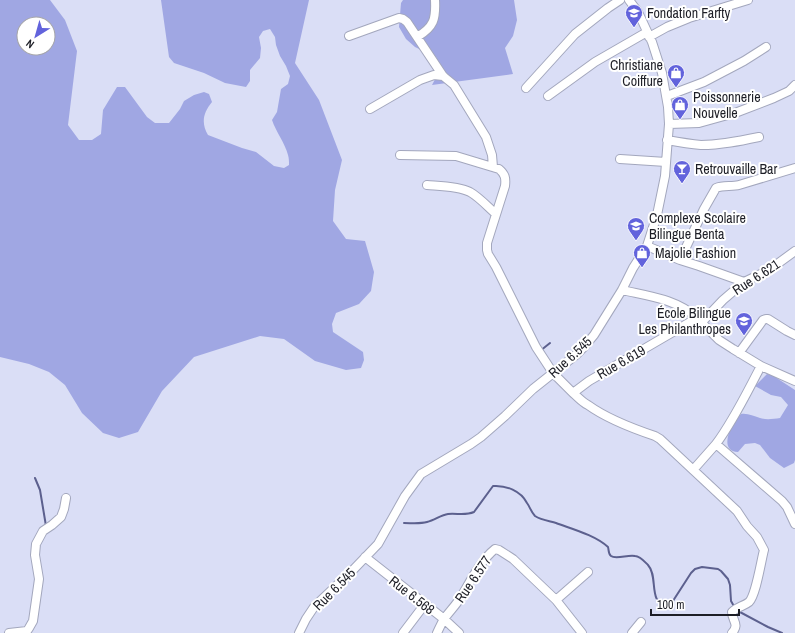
<svg xmlns="http://www.w3.org/2000/svg" width="795" height="633" viewBox="0 0 795 633" font-family="'Archivo Narrow',sans-serif">
	<style>
		.green { fill: #a0a7e3; fill-rule: evenodd }
		.lines { fill: none; stroke-linecap: round; stroke-linejoin: round }
		.stream { stroke: #5c608e; stroke-width: 2 }
		.minor-casing { stroke: #a3a7bd; stroke-width: 10 }
		.minor { stroke: #fff; stroke-width: 8 }
		.labels { text-anchor: middle; dominant-baseline: central; stroke-width: 4; stroke-linejoin: round; paint-order: stroke }
		.poi-label { font-size: 14px; fill: #1d1e26; stroke: #fff; text-anchor: start }
		.street-label { font-size: 14px; fill: #1d1e26; stroke: #fff }
	</style>
	<rect width="100%" height="100%" fill="#dadef6"/>
	<path class="green" d="M0 0H50L65 20 77 51 68 125 79 140H92L101 134 103 110 117 87H125L147 117 155 123H169L180 109 184 101 194 95 204 92 209 94 212 102C203 113 201 123 208 135L242 148 256 152 274 166 284 168 289 165C289 162 289 158 288 155 285 143 276 132 272 120L277 112 281 89 288 84 290 76 286 66 280 56 276 45 275 37 270 29 263 31 259 37 261 48 260 58 250 70V81L246 87 225 83 204 73 174 63 169 57 161 0H309L295 63 319 100 342 160 335 190 333 221 346 239 365 241 374 272 371 291 359 304 336 313 332 324 333 332 363 352 364 360 361 368 346 370 315 361 284 339 260 336 194 357 162 391 138 432 119 438 103 433 82 413 65 385 49 372 29 364 0 357ZM24 24H48V48H24Z
		M403 0H514L517 20 513 36 505 48 513 74 432 85 441 68 436 57 415 47 406 39 399 27 401 3Z
		M767 374 772 375 795 390V460L794 463 784 468 770 458 760 445 755 443 745 444 738 452C723 451 727 437 731 427 734 422 738 418 741 414 748 413 753 416 760 418 766 420 773 419 780 418L788 405 781 397 771 395 755 386Z"/>
	<g class="lines">
		<path class="stream" d="M540 351 550 343
			M35 478 40 490 46 526
			M404 523C412 523 420 524 427 522 435 520 441 515 448 514 457 513 465 516 474 512L493 486C506 485 521 491 527 503 530 507 531 512 535 516 541 520 549 521 556 523 572 529 595 535 608 547 609 550 608 554 611 556 616 560 629 554 635 556 640 556 645 562 648 565 659 577 647 603 668 607L671 604 691 573 695 569 702 567 718 569 721 571 728 579 730 585 731 601 735 608
			M738 611 768 627 782 633"/>
		<defs>
			<path id="minor" d="M349 36 399 18 403 19 407 22 443 76 454 85 486 137 492 155 493 167
				M417 37C434 27 436 19 435 0
				M649 37 667 27 689 18 748 0
				M526 88 575 34 608 8 620 0
				M548 96 595 62 647 32
				M667 96 704 82 744 61 766 47
				M370 109 420 80 434 75 443 76
				M669 124 699 123 735 113 774 98 789 91 795 85
				M667 140C678 142 690 144 701 145 721 145 740 141 759 137
				M400 155 456 156 499 169C505 174 506 178 505 186L487 243V250L488 254 496 267 536 347 553 373 573 393 589 381 697 318 719 340 733 349 761 366 795 381
				M620 159 666 162
				M427 185C439 186 458 186 470 192 479 197 488 207 496 214
				M647 246 680 260 699 266 744 282
				M680 260 704 209 716 188C723 185 732 187 739 185L795 168
				M622 290C648 296 677 299 697 318
				M702 322 723 300 744 282 769 270 795 251
				M739 353 763 320 766 319H768L787 331 795 335
				M761 366C747 392 734 420 716 444L782 501 787 507 795 524
				M573 393C578 397 582 402 588 405 606 418 634 429 655 436L660 439 737 511 747 526 757 537 764 550C761 561 756 595 749 602 744 606 737 607 732 612 732 621 740 624 732 633
				M693 470 716 444
				M365 557 444 619 459 633
				M556 600 588 572
				M9 633 27 631 29 628 33 621 39 579 35 555 36 544 43 531 52 525 61 517 64 509 66 498
				M299 633 306 619 314 607 352 571 378 544 405 496 421 474 471 444 481 437 505 416 533 389 577 354 584 347 594 335 622 290 633 268 647 246 657 215 665 176 669 124 668 107 662 73 652 42 638 12 629 0
				M403 633 425 604
				M437 633C439 629 441 624 444 619 449 612 456 605 461 597 470 582 480 561 495 549L499 550 513 559 556 600 582 633
				M632 633 641 622"/>
		</defs>
		<use href="#minor" class="minor-casing"/>
		<use href="#minor" class="minor"/>
	</g>
	<defs>
		<symbol id="school-pin" viewBox="-11 -11 22 30"><path d="M0 17L-7.5 6A9.5 9.5 0 1 1 7.5 6Z" fill="#6263dc" stroke="#fff"/><path d="M0-5L7-2L0 1L-7-2ZM-4 1L0 2.5L4 1V4Q0 6-4 4Z" fill="#fff"/></symbol>
		<symbol id="shop-pin" viewBox="-11 -11 22 30"><path d="M0 17L-7.5 6A9.5 9.5 0 1 1 7.5 6Z" fill="#6263dc" stroke="#fff"/><path d="M-5-2.5h2.3a2.7 3.5 0 0 1 5.4 0H5L5.5 6h-11ZM-1.5-2.5h3a1.5 2.3 0 0 0-3 0Z" fill="#fff"/></symbol>
		<symbol id="bar-pin" viewBox="-11 -11 22 30"><path d="M0 17L-7.5 6A9.5 9.5 0 1 1 7.5 6Z" fill="#6263dc" stroke="#fff"/><path d="M-6-5H6L.8 .8V4.5H3.5V6h-7V4.5H-.8V.8Z" fill="#fff"/></symbol>
	</defs>
	<g fill-rule="evenodd">
		<use href="#school-pin" x="624" y="3" width="20" height="27"/>
		<use href="#shop-pin" x="666" y="63" width="20" height="27"/>
		<use href="#shop-pin" x="670" y="95" width="20" height="27"/>
		<use href="#bar-pin" x="672" y="159" width="20" height="27"/>
		<use href="#school-pin" x="626" y="216" width="20" height="27"/>
		<use href="#shop-pin" x="632" y="243" width="20" height="27"/>
		<use href="#school-pin" x="734" y="311" width="20" height="27"/>
	</g>
	<g class="labels">
		<g class="poi-label">
			<text x="647" y="13">Fondation Farfty</text>
			<text x="663" y="65" text-anchor="end">Christiane<tspan x="663" dy="16">Coiffure</tspan></text>
			<text x="693" y="97">Poissonnerie<tspan x="693" dy="16">Nouvelle</tspan></text>
			<text x="695" y="169">Retrouvaille Bar</text>
			<text x="649" y="218">Complexe Scolaire<tspan x="649" dy="16">Bilingue Benta</tspan></text>
			<text x="655" y="253">Majolie Fashion</text>
			<text x="731" y="313" text-anchor="end">École Bilingue<tspan x="731" dy="16">Les Philanthropes</tspan></text>
		</g>
		<g class="street-label">
			<text transform="translate(756 277) rotate(-33)">Rue 6.621</text>
			<text transform="translate(570 357) rotate(-43)">Rue 6.545</text>
			<text transform="translate(621 362) rotate(-30)">Rue 6.619</text>
			<text transform="translate(473 579) rotate(-56)">Rue 6.577</text>
			<text transform="translate(334 589) rotate(-45)">Rue 6.545</text>
			<text transform="translate(412 595) rotate(38)">Rue 6.568</text>
		</g>
	</g>
	<g transform="translate(36 36) rotate(217)"><circle r="19" fill="#ffffff" stroke="#a5a5a8"/>
	<path d="M0-3L7 15L0 10L-7 15Z" fill="#6263dc"/>
	<text y="-6" font-size="11" font-weight="bold" text-anchor="middle" fill="#1d1e26">N</text>
	</g>
	<path d="M651 609v6h88v-6" fill="none" stroke="#1d1e26" stroke-width="2"/>
	<text x="657" y="609" font-size="12" fill="#1d1e26" stroke="#ffffff" stroke-width="3" paint-order="stroke">100 m</text>
</svg>
